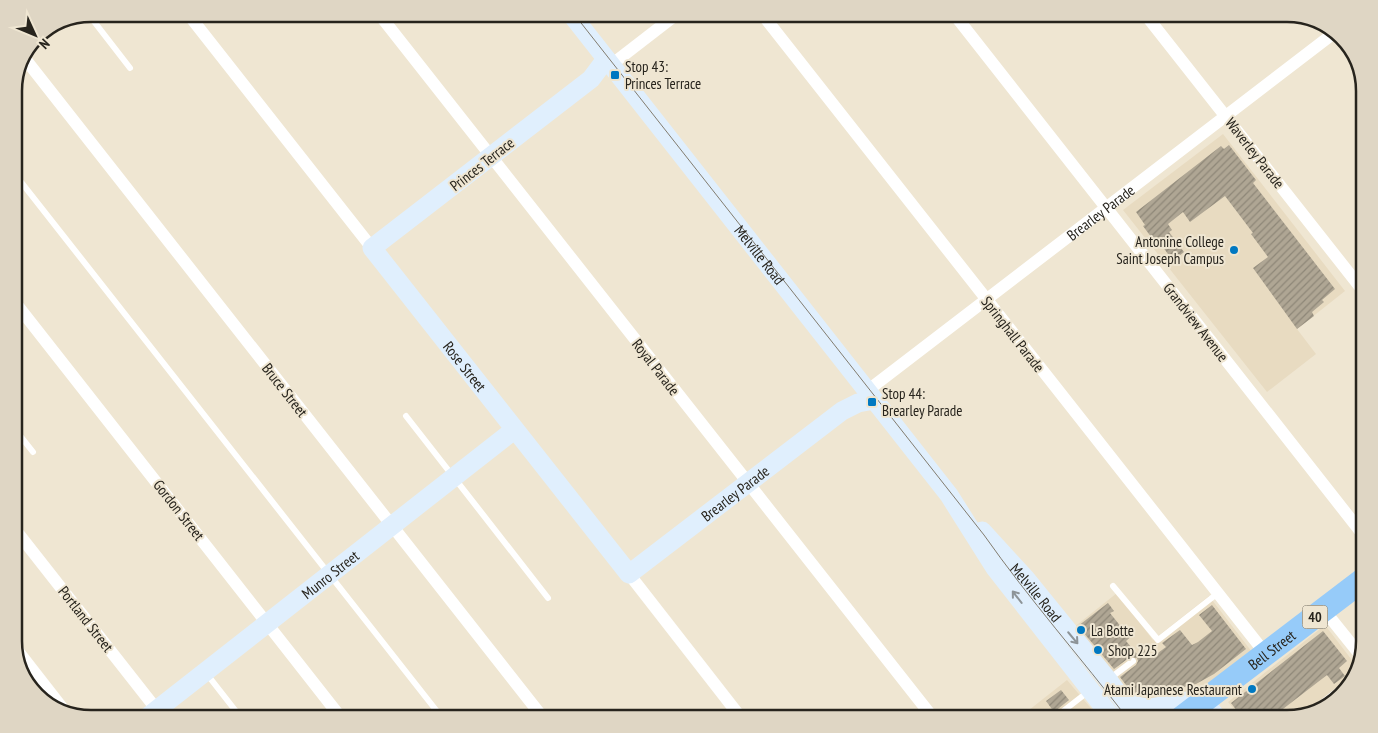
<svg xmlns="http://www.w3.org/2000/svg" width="1378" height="733" viewBox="0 0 1378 733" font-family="'PT Sans Narrow',sans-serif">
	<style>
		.built { fill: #e8dbc1 }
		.building { fill: url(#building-hatch) }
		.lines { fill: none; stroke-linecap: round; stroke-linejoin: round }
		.lane { stroke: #fff; stroke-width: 6 }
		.street { stroke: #fff; stroke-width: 12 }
		.secondary { stroke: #e0effd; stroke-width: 19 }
		.highway { stroke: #96cbf9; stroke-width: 24 }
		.tram { stroke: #827c6f; stroke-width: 1 }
		.oneway { stroke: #8d9498 }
		.poi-dot { fill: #0078c1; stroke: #efe6d2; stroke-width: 2 }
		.labels { text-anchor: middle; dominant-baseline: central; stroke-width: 4; stroke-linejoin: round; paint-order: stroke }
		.shield { fill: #efe6d2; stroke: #635e53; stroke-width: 1 }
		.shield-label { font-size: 14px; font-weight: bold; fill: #27241d }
		.poi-label { font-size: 15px; fill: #27241d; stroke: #efe6d2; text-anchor: start }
		.street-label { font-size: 15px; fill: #27241d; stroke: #efe6d2 }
		.rim { fill: none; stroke: #27241d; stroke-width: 2.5 }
	</style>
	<defs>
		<pattern id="building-hatch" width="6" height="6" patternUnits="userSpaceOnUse" patternTransform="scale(1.25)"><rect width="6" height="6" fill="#afa694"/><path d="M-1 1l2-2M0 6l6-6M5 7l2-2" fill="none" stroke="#8e8778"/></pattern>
	</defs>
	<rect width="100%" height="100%" fill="#efe6d2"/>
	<path class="built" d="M1223 134 1345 291 1297 329 1316 354 1267 392 1123 210Z
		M1117 593 1153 640 1209 596 1252 652 1202 689 1151 704 1128 694 1073 628Z
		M1325 625 1358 668 1356 676 1316 711 1287 719H1242L1228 702Z
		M1067 680 1100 719H1028L1024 714Z"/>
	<path class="building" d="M1229 145 1256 180 1253 183 1335 289 1322 300 1324 302 1312 312 1314 316 1297 329 1253 268 1268 257 1251 234 1253 233 1225 196 1190 222 1183 212 1168 224 1172 230 1169 232 1184 252 1173 261 1160 243 1157 245 1143 226 1145 225 1136 212 1221 146 1224 149Z
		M1108 603 1114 611 1110 613 1122 628 1125 625 1133 635 1126 641 1137 654 1144 649 1151 658 1166 647 1162 643 1180 630 1192 645 1198 642 1212 631 1199 615 1212 605 1246 649 1214 674 1196 684 1151 695 1137 694 1129 689 1120 677 1136 665 1138 661 1137 658 1130 657 1114 669 1078 626Z
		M1323 631 1347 661 1339 668 1345 676 1334 684 1327 675 1270 719H1243L1231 703Z
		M1061 690 1069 700 1054 712 1046 701Z"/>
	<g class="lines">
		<path class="lane" d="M89 15 130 68
			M14 173 443 719
			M406 416 548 598
			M14 428 33 452
			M1113 586 1158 640 1218 593
			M206 673 242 719
			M1109 679 1133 661
			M1310 712 1355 677
			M1053 719 1089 691"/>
		<g class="street">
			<path d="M188 14 372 248"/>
			<path d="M379 14 934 719"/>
			<path d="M762 14 1265 653"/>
			<path d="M954 14 1364 536"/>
			<path d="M1145 14 1364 292"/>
			<path d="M26 60 544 719"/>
			<path d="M611 65 677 14"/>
			<path d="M14 301 342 719"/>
			<path id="s1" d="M867 391 1334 33"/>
			<path d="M14 528 157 710"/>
			<path d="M629 574 742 719"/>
			<path d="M1324 610 1361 656"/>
			<path d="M14 646 67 714"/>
		</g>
		<g class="secondary">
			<path id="s2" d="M571 14 949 495 995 568 1113 719"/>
			<path id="s3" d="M606 59 591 79 372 248 629 574 842 411 858 403 874 400"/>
			<path id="s4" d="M982 531 1026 579 1108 680 1137 719"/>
			<path d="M1122 698C1150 720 1172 697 1204 701L1218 719"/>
			<path id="s5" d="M145 719 514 430"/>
		</g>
		<path class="highway" id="s6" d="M1180 719 1364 579"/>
		<path class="tram" d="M574 14 984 535C1029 599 1081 658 1128 719"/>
	</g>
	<defs><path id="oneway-shaft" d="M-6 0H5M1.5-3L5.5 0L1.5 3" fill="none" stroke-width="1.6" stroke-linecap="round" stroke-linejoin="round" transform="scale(1.25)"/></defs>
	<g class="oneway">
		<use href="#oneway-shaft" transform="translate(1017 597) rotate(-128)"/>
		<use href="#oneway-shaft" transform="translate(1073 638) rotate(50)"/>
	</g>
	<g class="poi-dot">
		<rect x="610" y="70" width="10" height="10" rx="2.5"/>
		<circle cx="1234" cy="250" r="5"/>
		<rect x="867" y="397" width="10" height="10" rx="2.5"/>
		<circle cx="1081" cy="630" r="5"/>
		<circle cx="1098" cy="650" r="5"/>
		<circle cx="1252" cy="689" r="5"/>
	</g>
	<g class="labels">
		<rect class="shield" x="1302.5" y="605.5" width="25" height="23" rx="4"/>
		<g class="shield-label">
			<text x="1315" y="617">40</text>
		</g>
		<g class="poi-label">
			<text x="625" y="66">Stop 43:<tspan x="625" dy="17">Princes Terrace</tspan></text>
			<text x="1224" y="241" text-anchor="end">Antonine College<tspan x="1224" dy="17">Saint Joseph Campus</tspan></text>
			<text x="882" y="393">Stop 44:<tspan x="882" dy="17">Brearley Parade</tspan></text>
			<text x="1091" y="630">La Botte</text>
			<text x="1108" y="650">Shop 225</text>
			<text x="1242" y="689" text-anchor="end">Atami Japanese Restaurant</text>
		</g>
		<g class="street-label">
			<text transform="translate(1255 153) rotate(52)">Waverley Parade</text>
			<text transform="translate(482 164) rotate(-38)">Princes Terrace</text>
			<text stroke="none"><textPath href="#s1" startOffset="294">Brearley Parade</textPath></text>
			<text stroke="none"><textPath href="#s2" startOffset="306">Melville Road</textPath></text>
			<text transform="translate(1196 322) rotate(52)">Grandview Avenue</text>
			<text transform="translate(1013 334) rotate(52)">Springhall Parade</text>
			<text stroke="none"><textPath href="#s3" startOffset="452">Rose Street</textPath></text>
			<text transform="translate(656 367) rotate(52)">Royal Parade</text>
			<text transform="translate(285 390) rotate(52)">Bruce Street</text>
			<text stroke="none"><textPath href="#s3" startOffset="850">Brearley Parade</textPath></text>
			<text transform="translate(179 510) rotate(52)">Gordon Street</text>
			<text stroke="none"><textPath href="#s5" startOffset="235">Munro Street</textPath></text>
			<text stroke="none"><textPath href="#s4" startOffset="82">Melville Road</textPath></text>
			<text transform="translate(86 619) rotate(52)">Portland Street</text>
			<text stroke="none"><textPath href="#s6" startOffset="115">Bell Street</textPath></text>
		</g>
	</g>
	<path d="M0 0H1378V733H0ZM91 22H1287A69 69 0 0 1 1356 91V641A69 69 0 0 1 1287 710H91A69 69 0 0 1 22 641V91A69 69 0 0 1 91 22Z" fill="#dfd6c4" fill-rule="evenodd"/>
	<path class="rim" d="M91 22H1287A69 69 0 0 1 1356 91V641A69 69 0 0 1 1287 710H91A69 69 0 0 1 22 641V91A69 69 0 0 1 91 22Z"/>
	<g transform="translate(35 35) rotate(134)" stroke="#efe6d2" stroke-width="4" paint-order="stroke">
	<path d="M0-4L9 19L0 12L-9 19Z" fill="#27241d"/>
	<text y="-8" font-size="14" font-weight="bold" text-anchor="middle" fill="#27241d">N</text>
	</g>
</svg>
